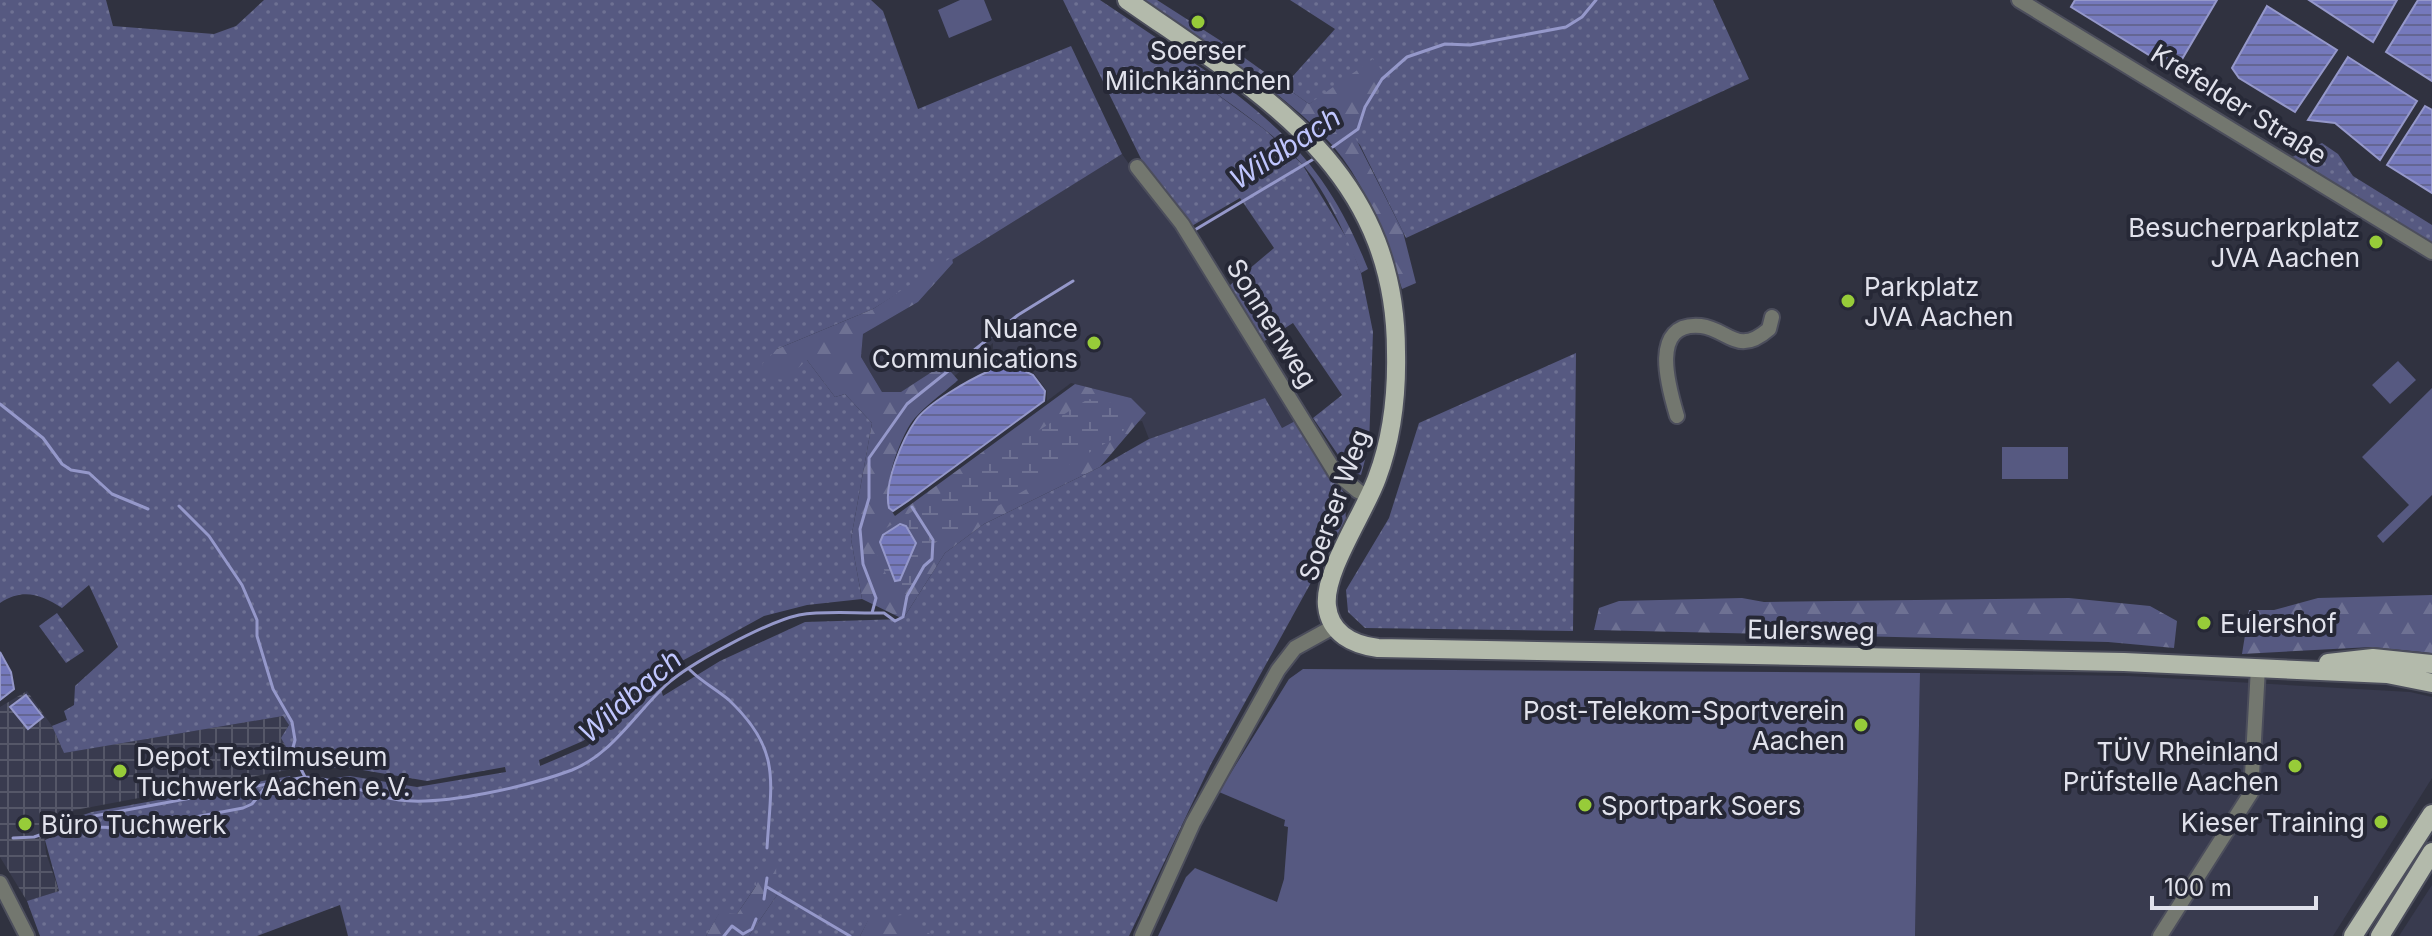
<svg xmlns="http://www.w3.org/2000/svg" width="2432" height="936" viewBox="0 0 2432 936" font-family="Inter,sans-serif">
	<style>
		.built { fill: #393b4f }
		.industrial { fill: url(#industrial-grid) }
		.grass { fill: url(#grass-dots); fill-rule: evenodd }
		.forest { fill: url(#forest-firs) }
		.wetland { fill: url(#wetland-marsh) }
		.park { fill: #565981 }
		.water { fill: url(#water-rules); stroke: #9598ca; stroke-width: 2 }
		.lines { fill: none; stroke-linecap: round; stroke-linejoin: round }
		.stream { stroke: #9598ca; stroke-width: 3 }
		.minor-casing { stroke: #4c4e5c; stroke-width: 18 }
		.major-casing { stroke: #4c4e5c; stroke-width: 22 }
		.minor { stroke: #73776f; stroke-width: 14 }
		.major { stroke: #b3baab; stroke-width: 18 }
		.poi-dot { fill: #97cc39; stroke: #262836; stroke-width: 3 }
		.labels { text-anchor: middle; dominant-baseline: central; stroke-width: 8; stroke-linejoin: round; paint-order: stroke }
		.poi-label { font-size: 26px; fill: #e1e2ec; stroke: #262836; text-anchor: end }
		.street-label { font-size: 26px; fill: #e1e2ec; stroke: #262836 }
		.water-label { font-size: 28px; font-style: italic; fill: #c0c6fe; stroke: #262836 }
	</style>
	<defs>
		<pattern id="industrial-grid" width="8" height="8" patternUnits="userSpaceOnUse" patternTransform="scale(2)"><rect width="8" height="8" fill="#393b4f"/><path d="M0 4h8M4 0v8" fill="none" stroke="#555768"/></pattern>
		<pattern id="grass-dots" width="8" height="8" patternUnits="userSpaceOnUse" patternTransform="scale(2)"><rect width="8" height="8" fill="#565981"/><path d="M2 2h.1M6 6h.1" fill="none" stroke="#6e7193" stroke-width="1.8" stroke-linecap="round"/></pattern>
		<pattern id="forest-firs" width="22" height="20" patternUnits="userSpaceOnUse" patternTransform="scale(2)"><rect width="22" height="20" fill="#565981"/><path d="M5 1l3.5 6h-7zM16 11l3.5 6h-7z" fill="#6e7193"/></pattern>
		<pattern id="wetland-marsh" width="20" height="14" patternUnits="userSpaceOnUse" patternTransform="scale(2)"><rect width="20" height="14" fill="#565981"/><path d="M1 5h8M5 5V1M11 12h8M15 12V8" fill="none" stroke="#6e7193"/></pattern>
		<pattern id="water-rules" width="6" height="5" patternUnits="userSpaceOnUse" patternTransform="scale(2)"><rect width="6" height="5" fill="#7579bc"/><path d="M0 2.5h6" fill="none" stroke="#646693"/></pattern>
	</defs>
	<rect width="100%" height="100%" fill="#303240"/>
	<path class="built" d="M1122 154 1220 293 1297 420 1282 428 1265 398 1149 439 1142 421 1137 422 1131 398 1071 383 1047 401V391L1032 371 998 356 992 360 993 343 914 411 882 392 861 357 863 334 918 302 953 263 952 257Z
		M1920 673 2129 676 2410 692 2432 697V778L2333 936H1915Z
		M2432 885V936H2399Z"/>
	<path class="industrial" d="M27 691 52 726 64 753 283 716 289 724 282 739 298 768 75 810 43 825 46 853 59 891 27 901 0 857V707Z"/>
	<path class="grass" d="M0 0H106L113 26 214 34 236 26 264 0H871L883 11 918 109 1071 46 1122 154 873 309 777 349 807 360 835 397 845 394 872 423 851 539 862 599 807 605 764 616 671 667 674 675 660 686 663 696 720 661 805 622 903 619 945 553 984 524 1100 467 1149 439 1265 398 1282 428 1297 420 1344 493 1346 519 1211 764 1129 936H933L868 921 860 936H749L777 895 756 886 737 914H719L706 936H348L340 905 257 936H40L27 901 59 891 45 840 73 828 71 819 92 812 290 776 293 783 350 776 417 787 506 772 505 767 427 781 351 768H298L281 738 289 725 283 716 64 753 52 726 67 720 64 711 74 705 75 686 118 647 89 585 62 608C40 594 23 588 0 603ZM658 680 660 687 587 746 540 766 539 760 583 741Z
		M1063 0H1100L1203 69 1195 78 1264 129 1302 164 1349 242 1361 273 1373 332 1369 445 1361 475 1349 471 1313 418 1342 395 1293 323 1263 342 1229 286 1274 248 1240 198 1190 227 1146 169Z
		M1140 0H1157L1221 41 1215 48Z
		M1290 0H1713L1749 79 1406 238 1360 145 1316 100 1309 104 1284 86 1335 29Z
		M2322 143 2338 154 2353 176 2432 225V244L2290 158Z
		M1576 353 1573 631 1365 628 1348 612 1346 590 1389 518 1419 423Z
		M57 613 84 651 66 663 39 626Z"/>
	<path class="forest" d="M1221 41 1309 104 1373 59 1387 77 1355 137 1403 232 1416 283 1402 289C1387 240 1367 186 1333 146 1299 108 1255 78 1215 48Z
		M1203 69C1286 130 1329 171 1368 269L1361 273C1346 237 1328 193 1302 164 1271 130 1231 105 1195 78Z
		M952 257 953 263 918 302 863 334 861 357 882 392H901L944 364 958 380C943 394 918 410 908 428 896 450 879 495 895 516L1075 384 1131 398 1146 413 1100 467 984 524 945 553 903 619 862 599 851 539 872 423 845 394 835 397 807 360 785 380 768 378 762 364 777 349 873 309Z
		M2432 595V653L2371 647 2242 654 2249 610H2274L2318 598Z
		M1742 598 1764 602 2069 598 2150 606 2177 621 2174 648 2108 642 1594 630 1599 608 1619 601Z
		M776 865 777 895 749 936H706L719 913 737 914 756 886V869Z
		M902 915 933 936H860L868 920Z"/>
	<path class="wetland" d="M1088 399 1129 405 1123 433 936 542 910 588 895 595 873 544 877 534Z"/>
	<path class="park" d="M960 0H984L992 20 949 38 938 10Z
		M2398 361 2416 380 2390 404 2372 385Z
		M2432 388V495L2383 543 2377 536 2409 505 2362 457Z
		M2002 447H2068V479H2002Z
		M1303 669 1920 673 1915 936H1158L1186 877 1195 868 1277 902 1284 879 1288 827 1284 826 1285 820 1219 792 1289 679Z"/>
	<path class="water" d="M2075 0H2217L2175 71 2071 7Z
		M2309 0H2397L2373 42Z
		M2418 0H2432V81L2386 52Z
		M2267 6 2337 50 2295 112 2239 78 2232 68Z
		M2348 57 2417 101 2380 160 2335 123 2308 120Z
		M2425 106 2432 110V193L2387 165Z
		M1002 360 1033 375 1045 391 1044 401 908 501 893 511 889 508C883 484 903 438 916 420 928 403 969 380 989 371V364Z
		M900 524 906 526 916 543 900 580 895 581 880 542 883 535Z
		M0 652 11 672 14 689 0 700Z
		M26 695 43 717 28 729 10 707Z"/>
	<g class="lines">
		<path class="stream" d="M1327 151 1358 129 1365 107 1382 79 1407 57 1445 44 1470 45 1566 27 1582 17 1596 0
			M1193 231 1317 157
			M0 404 43 438 62 464 71 470 89 473 112 494 148 509
			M179 506 209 536 242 585 257 620V636L273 689 292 722 295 740 292 751 305 777
			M872 613H884L895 621 903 617 907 596 924 566 932 559 933 540 912 507
			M690 670C702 682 716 689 729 700 782 750 771 781 767 848
			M86 819 93 827 132 828 170 817 190 818 243 808 252 804 268 784
			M13 838 34 837 94 816 305 777C337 778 367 795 399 800 444 806 529 786 572 770 612 754 635 714 666 685 690 663 767 622 799 615 822 611 849 613 872 613L876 598 863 564 860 529 869 498V458L907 404 1018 315 1073 281
			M767 887 850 936
			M764 899 767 878
			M724 936 732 926 743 934 752 929 756 919"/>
		<defs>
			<path id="minor" d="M2019 0 2432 252
				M1137 167 1182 224 1335 472 1358 491 1370 497
				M1677 416C1669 389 1648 321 1701 326 1728 329 1737 357 1769 329L1772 317
				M0 883 27 936
				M1142 936 1193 823 1278 670 1295 648 1333 627
				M2160 936 2251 793 2258 668"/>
			<path id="major" d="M1127 0C1260 93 1396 167 1396 352 1397 395 1392 438 1377 478 1365 512 1323 572 1327 606 1330 634 1354 645 1378 648L2124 662 2387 674 2432 683
				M2328 663 2373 658 2432 664
				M2353 936 2432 814
				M2380 936 2432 852"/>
		</defs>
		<use href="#minor" class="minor-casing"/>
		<use href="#major" class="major-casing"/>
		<use href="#minor" class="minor"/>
		<use href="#major" class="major"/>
	</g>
	<g class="poi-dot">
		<circle cx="1198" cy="22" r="8"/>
		<circle cx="2376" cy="242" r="8"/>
		<circle cx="1848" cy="301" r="8"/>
		<circle cx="1094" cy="343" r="8"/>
		<circle cx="2204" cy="623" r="8"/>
		<circle cx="1861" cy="725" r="8"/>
		<circle cx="2295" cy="766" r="8"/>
		<circle cx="120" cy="771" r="8"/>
		<circle cx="1585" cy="805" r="8"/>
		<circle cx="2381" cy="822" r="8"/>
		<circle cx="25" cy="824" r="8"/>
	</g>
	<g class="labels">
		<g class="poi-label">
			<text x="1198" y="50" text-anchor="middle">Soerser<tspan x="1198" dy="30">Milchkännchen</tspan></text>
			<text x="2360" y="227">Besucherparkplatz<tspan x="2360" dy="30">JVA Aachen</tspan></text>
			<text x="1864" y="286" text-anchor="start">Parkplatz<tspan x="1864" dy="30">JVA Aachen</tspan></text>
			<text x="1078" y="328">Nuance<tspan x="1078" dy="30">Communications</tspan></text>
			<text x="2220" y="623" text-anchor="start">Eulershof</text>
			<text x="1845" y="710">Post-Telekom-Sportverein<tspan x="1845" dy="30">Aachen</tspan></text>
			<text x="2279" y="751">TÜV Rheinland<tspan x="2279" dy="30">Prüfstelle Aachen</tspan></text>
			<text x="136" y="756" text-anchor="start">Depot Textilmuseum<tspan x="136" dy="30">Tuchwerk Aachen e.V.</tspan></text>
			<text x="1601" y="805" text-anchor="start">Sportpark Soers</text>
			<text x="2365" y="822">Kieser Training</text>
			<text x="41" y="824" text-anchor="start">Büro Tuchwerk</text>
		</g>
		<g class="street-label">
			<text transform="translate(2239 104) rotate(32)">Krefelder Straße</text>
			<text transform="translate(1272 323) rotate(58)">Sonnenweg</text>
			<text transform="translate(1334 505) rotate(-70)">Soerser Weg</text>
			<text transform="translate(1811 630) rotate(1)">Eulersweg</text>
		</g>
		<g class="water-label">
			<text transform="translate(1285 148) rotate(-33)">Wildbach</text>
			<text transform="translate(630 696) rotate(-41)">Wildbach</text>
		</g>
	</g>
	<path d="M2152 896v12h164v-12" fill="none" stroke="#e1e2ec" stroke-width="4"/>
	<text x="2164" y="896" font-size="24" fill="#e1e2ec" stroke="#262836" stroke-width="6" paint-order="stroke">100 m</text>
</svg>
